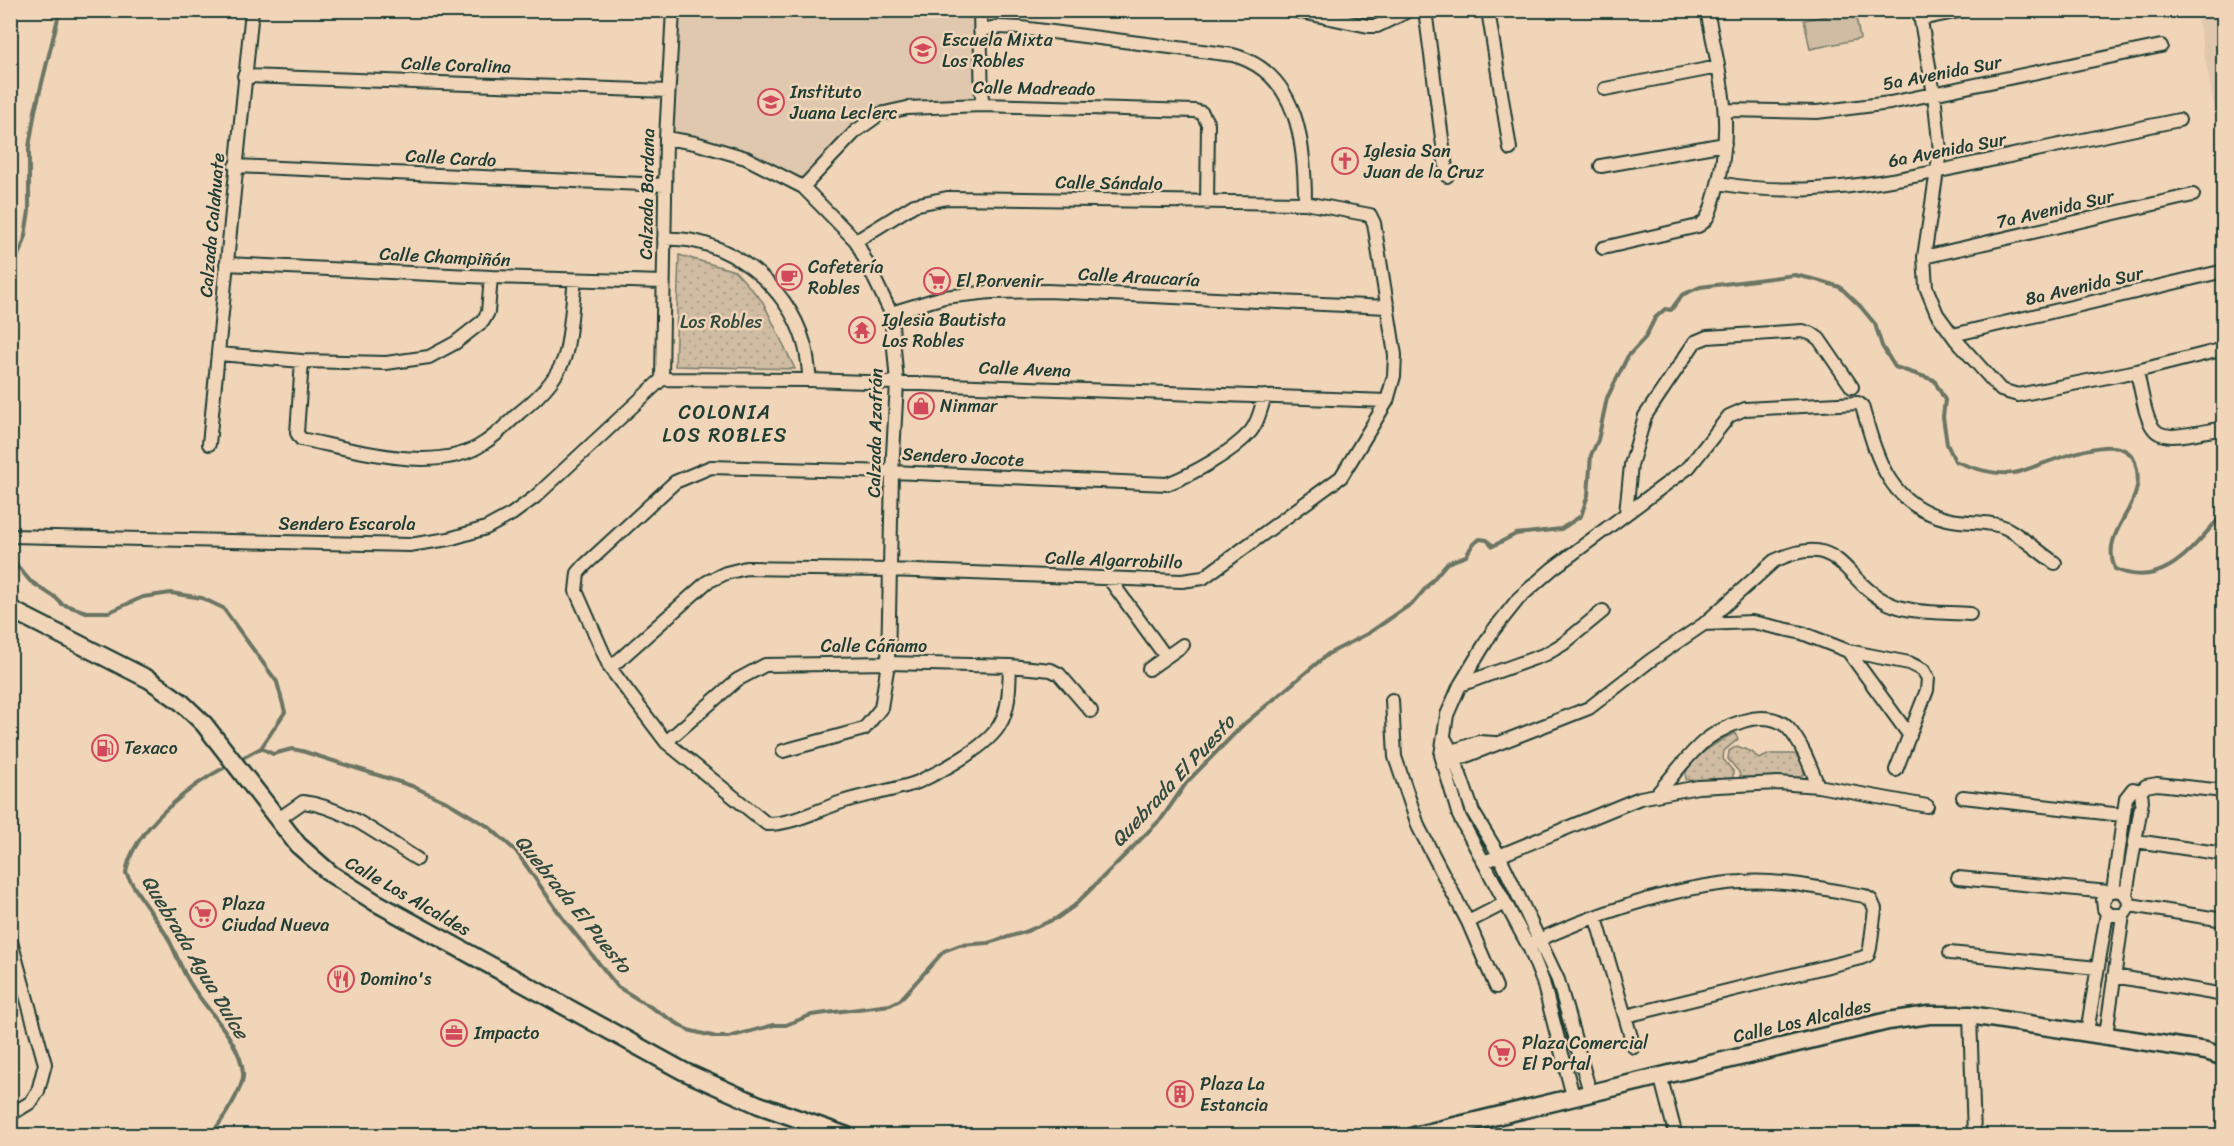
<svg xmlns="http://www.w3.org/2000/svg" width="2234" height="1146" viewBox="0 0 2234 1146" font-family="Sriracha,sans-serif">
	<style>
		.built { fill: #dfc8ad }
		.grass { fill: #cfbca2; stroke: #777c6b; stroke-width: 1.5 }
		.park { fill: url(#park-dots); stroke: #777c6b; stroke-width: 1.5 }
		.lines { fill: none; stroke-linecap: round; stroke-linejoin: round }
		.stream { stroke: #6b7463; stroke-width: 4 }
		.street-casing { stroke: #1f3d34; stroke-width: 16 }
		.secondary-casing { stroke: #1f3d34; stroke-width: 21 }
		.street { stroke: #f1d5b8; stroke-width: 12 }
		.secondary { stroke: #f1d5b8; stroke-width: 16 }
		.labels { text-anchor: middle; dominant-baseline: central; stroke-width: 5; stroke-linejoin: round; paint-order: stroke }
		.poi-label { font-size: 18px; fill: #1f3d34; stroke: #f1d5b8; text-anchor: start }
		.street-label { font-size: 18px; fill: #1f3d34; stroke: #f1d5b8 }
		.park-label { font-size: 18px; fill: #314a3f; stroke: #f1d5b8 }
		.neighbourhood-label { font-size: 20px; letter-spacing: 1.5px; fill: #1f3d34; stroke: #f1d5b8 }
		.water-label { font-size: 20px; font-style: italic; fill: #324b40; stroke: #f1d5b8 }
	</style>
	<defs>
		<pattern id="park-dots" width="8" height="8" patternUnits="userSpaceOnUse" patternTransform="scale(1.5)"><rect width="8" height="8" fill="#cfbca2"/><path d="M2 2h.1M6 6h.1" fill="none" stroke="#b1a28c" stroke-width="1.8" stroke-linecap="round"/></pattern>
	</defs>
	<rect width="100%" height="100%" fill="#f1d5b8"/>
	<filter id="ink" filterUnits="userSpaceOnUse"><feTurbulence type="fractalNoise" baseFrequency=".0167" numOctaves="2"/><feDisplacementMap in="SourceGraphic" scale="12" xChannelSelector="R" yChannelSelector="G"/><feConvolveMatrix kernelMatrix="1 2 1 2 8 2 1 2 1" color-interpolation-filters="sRGB"/></filter>
	<g filter="url(#ink)">
		<path class="built" d="M670 11H980L982 105 880 114 799 189 771 174 723 155 666 138Z
			M2196 11H2223V152Z"/>
		<path class="grass" d="M1855 11 1860 39 1810 49 1804 20Z"/>
		<path class="park" d="M679 255 735 271 763 302 795 369 675 366Z
			M1735 733 1738 739 1724 751 1723 759 1733 771V778L1694 781 1686 779C1681 763 1722 739 1735 733Z
			M1737 746 1752 752 1759 759 1770 754H1795L1805 767 1804 774 1798 778 1740 777 1739 772 1728 759 1729 751Z"/>
		<g class="lines">
			<path class="stream" d="M10 273 24 242 29 211V147L35 111 60 10
				M10 557 30 581 56 598 62 604 86 612H109L143 597 171 593 202 598 223 608 277 682 285 712 261 748 237 761
				M261 748 273 754 292 749 302 751 412 786 449 803 489 827 516 851 564 920 618 987 688 1030 716 1037H729L774 1025H786L811 1015 890 1005 900 1000 944 951 960 945 988 943 1025 932 1057 918 1074 906 1162 818 1187 782 1243 725 1328 654 1369 633 1414 602 1447 563 1466 556 1473 544 1480 539 1487 540 1493 546 1516 534 1561 529 1581 516 1588 495 1591 455 1598 440 1607 398 1628 356 1645 338 1655 318 1665 309 1671 310 1682 295 1700 287 1795 275 1817 280 1840 287 1860 306 1875 324 1882 346 1895 367 1934 380 1945 400 1943 417 1947 444 1955 461C1972 468 1995 475 2013 473 2039 469 2121 424 2135 462 2150 507 2098 528 2115 569 2165 591 2194 545 2224 513
				M209 1136C219 1126 245 1087 243 1073 241 1041 205 1009 190 983 181 969 176 953 168 938 155 916 138 896 126 873 132 829 193 783 231 764"/>
			<defs>
				<path id="street" d="M980 10 982 105
					M1292 10 1368 26H1377L1410 10
					M1425 10 1447 176
					M1488 10 1510 149
					M1919 10 1934 94 1940 151 1924 257 1926 287 1937 314 1956 340 2001 390 2018 395 2137 371 2224 349
					M1921 19 1964 10
					M980 30 999 27 1021 28 1233 55C1299 73 1305 145 1305 203
					M244 76 668 91
					M1605 89 1718 67
					M1727 110 1817 112 1890 103 2161 46
					M666 138 695 143 746 158 803 187 856 241 891 313 897 383 892 472 888 663 881 708 864 729 783 751
					M235 166 665 185
					M1601 166 1725 144
					M1719 183C1809 201 1902 179 1991 160 2053 146 2116 133 2179 120
					M803 187 856 131 880 114 907 108 982 105 1195 111 1202 113 1208 124 1207 203
					M664 239C725 235 788 285 804 343 808 355 808 368 810 380
					M1603 248 1698 226C1710 220 1711 207 1715 195 1736 126 1720 78 1707 10
					M1924 257 2193 195
					M226 264 491 277 663 282
					M891 313 944 297 991 292 1047 291 1388 307
					M1953 335 2224 271
					M219 354 302 361 386 363 429 357 455 343 483 321 488 312 491 277
					M302 361 297 433 301 439C352 449 438 476 484 443 497 435 508 423 519 413 538 398 560 377 566 352 571 329 572 303 575 280
					M2137 371C2152 447 2150 441 2224 428
					M662 379 810 380 1387 401
					M662 379 666 138 673 10
					M209 444 252 10
					M1626 513 1631 465 1645 416 1695 342 1707 337 1803 331 1812 334 1819 339 1852 387
					M10 536 409 545 449 539 486 528 512 514 535 497 662 379
					M1110 580 1166 657
					M1704 624 1774 561C1843 529 1841 580 1888 603 1911 614 1944 612 1970 614
					M1848 651 1910 736
					M1010 666C1009 684 1010 708 1000 724 989 746 940 772 918 782 894 791 866 794 842 802 818 810 793 824 767 824L666 742 610 668 576 591 578 573 584 566 675 482 711 467 892 472 1167 484C1193 474 1233 452 1251 431 1259 421 1261 407 1265 396
					M610 668 707 582 726 573 746 568 889 570 1182 581 1203 578 1341 477 1387 401 1394 376 1395 355 1374 223 1370 215 1305 203 947 198 914 205 856 241
					M1149 669 1183 645
					M1460 685 1546 654 1563 644 1603 611
					M1392 700 1395 757 1419 828 1468 922 1496 987
					M1444 737 1452 752 1473 812 1499 855 1558 980 1590 1092
					M666 742 737 680 765 665 888 663 1010 666 1051 670 1059 674 1091 711
					M1447 753 1479 742 1495 743
					M1443 765 1589 708 1651 660 1704 624 1752 622 1802 633 1848 651 1909 663 1923 670 1928 678 1927 690 1896 770
					M2141 791 2146 786 2157 784 2224 791
					M1657 794C1671 778 1684 760 1700 745 1719 727 1766 705 1788 728 1802 743 1811 768 1818 786
					M1963 797 2122 815
					M277 820 303 802C345 807 381 837 417 859
					M2136 841 2224 854
					M1484 862 1640 798 1698 787 1778 783 1818 786 1927 806
					M1958 878 2109 892C2125 886 2136 903 2123 915H2110L2104 909 2103 900 2109 892
					M2113 891 2126 798 2133 789 2141 791 2142 801 2126 894
					M2130 905 2224 920
					M1596 918 1634 1047
					M1468 922 1505 903
					M10 938 45 1064 38 1091 31 1102 10 1115
					M1528 945C1586 917 1677 885 1741 882 1782 879 1824 889 1864 896L1871 900 1875 909 1870 948 1868 955 1861 958 1626 1016
					M1950 953 2097 968
					M2114 976 2224 995
					M1970 1015 1974 1136
					M2087 1032 2107 913
					M2106 1035 2123 915
					M1660 1075 1676 1136
					M1573 1096 1543 982 1530 949 1459 816 1441 755 1447 715 1460 685 1492 632 1519 598 1552 569 1689 467 1729 416 1745 409 1858 403 1862 406C1877 458 1888 505 1947 519 1966 524 1989 520 2006 528 2023 537 2039 552 2055 563"/>
				<path id="secondary" d="M10 609 150 680 181 702 204 724 298 845 331 874 375 902 683 1071 759 1105 847 1136
					M1414 1136 1888 1021 1929 1015H1970L2206 1051 2224 1057"/>
			</defs>
			<use href="#street" class="street-casing"/>
			<use href="#secondary" class="secondary-casing"/>
			<use href="#street" class="street"/>
			<use href="#secondary" class="secondary"/>
		</g>
	</g>
	<defs>
		<symbol id="school-ring" viewBox="-11 -11 22 22"><circle r="9.5" fill="#f1d5b8" stroke="#d1495b" stroke-width="1.5"/><path d="M0-5L7-2L0 1L-7-2ZM-4 1L0 2.5L4 1V4Q0 6-4 4Z" fill="#d1495b"/></symbol>
		<symbol id="church-ring" viewBox="-11 -11 22 22"><circle r="9.5" fill="#f1d5b8" stroke="#d1495b" stroke-width="1.5"/><path d="M-1.2-6h2.4v3.5h3.3v2.4h-3.3V6h-2.4V-.1h-3.3v-2.4h3.3Z" fill="#d1495b"/></symbol>
		<symbol id="cafe-ring" viewBox="-11 -11 22 22"><circle r="9.5" fill="#f1d5b8" stroke="#d1495b" stroke-width="1.5"/><path d="M-5.5-4.5H6V0H3Q3 3.5 0 3.5H-2.5Q-5.5 3.5-5.5 0ZM3-3.2v2h1.7v-2ZM-6 4.5H4V6H-6Z" fill="#d1495b"/></symbol>
		<symbol id="supermarket-ring" viewBox="-11 -11 22 22"><circle r="9.5" fill="#f1d5b8" stroke="#d1495b" stroke-width="1.5"/><path d="M-6-5.5h2.5l.6 2H6L4.5 2H-2.5L-4.4-4H-6ZM-1.5 3.2a1.3 1.3 0 1 0 .1 0ZM3 3.2a1.3 1.3 0 1 0 .1 0Z" fill="#d1495b"/></symbol>
		<symbol id="temple-ring" viewBox="-11 -11 22 22"><circle r="9.5" fill="#f1d5b8" stroke="#d1495b" stroke-width="1.5"/><path d="M0-6L5-2H3V0L6.5 2.5H4V6H1.5V3h-3V6H-4V2.5H-6.5L-3 0V-2H-5Z" fill="#d1495b"/></symbol>
		<symbol id="shop-ring" viewBox="-11 -11 22 22"><circle r="9.5" fill="#f1d5b8" stroke="#d1495b" stroke-width="1.5"/><path d="M-5-2.5h2.3a2.7 3.5 0 0 1 5.4 0H5L5.5 6h-11ZM-1.5-2.5h3a1.5 2.3 0 0 0-3 0Z" fill="#d1495b"/></symbol>
		<symbol id="fuel-ring" viewBox="-11 -11 22 22"><circle r="9.5" fill="#f1d5b8" stroke="#d1495b" stroke-width="1.5"/><path d="M-5.5-6h7V0h2V4h1.3V-2.5L3-4.5l.8-.8L6-3V5H2.5V1h-1V6h-7ZM-4.2-4.7v3.2H.2V-4.7Z" fill="#d1495b"/></symbol>
		<symbol id="restaurant-ring" viewBox="-11 -11 22 22"><circle r="9.5" fill="#f1d5b8" stroke="#d1495b" stroke-width="1.5"/><path d="M-5-6h1v4h1v-4h1v4h1v-4h1v5L-1.5 .5V6h-2V.5L-5-1ZM5-6V6H3V1.5H1.5Q1.5-4 5-6Z" fill="#d1495b"/></symbol>
		<symbol id="office-ring" viewBox="-11 -11 22 22"><circle r="9.5" fill="#f1d5b8" stroke="#d1495b" stroke-width="1.5"/><path d="M-6-3h4V-5.5h4V-3h4V5H-6ZM-1-4.5V-3h2v-1.5ZM-6 0V1H6V0Z" fill="#d1495b"/></symbol>
		<symbol id="building-ring" viewBox="-11 -11 22 22"><circle r="9.5" fill="#f1d5b8" stroke="#d1495b" stroke-width="1.5"/><path d="M-4-6H4V6H1V3H-1V6H-4ZM-2.5-4.3h1.7v1.8h-1.7ZM.8-4.3h1.7v1.8H.8ZM-2.5-1h1.7V.8h-1.7ZM.8-1h1.7V.8H.8Z" fill="#d1495b"/></symbol>
	</defs>
	<g fill-rule="evenodd">
		<use href="#school-ring" x="908" y="35" width="30" height="30"/>
		<use href="#school-ring" x="756" y="87" width="30" height="30"/>
		<use href="#church-ring" x="1330" y="146" width="30" height="30"/>
		<use href="#cafe-ring" x="774" y="262" width="30" height="30"/>
		<use href="#supermarket-ring" x="922" y="266" width="30" height="30"/>
		<use href="#temple-ring" x="847" y="315" width="30" height="30"/>
		<use href="#shop-ring" x="906" y="391" width="30" height="30"/>
		<use href="#fuel-ring" x="90" y="733" width="30" height="30"/>
		<use href="#supermarket-ring" x="188" y="899" width="30" height="30"/>
		<use href="#restaurant-ring" x="326" y="964" width="30" height="30"/>
		<use href="#office-ring" x="439" y="1018" width="30" height="30"/>
		<use href="#supermarket-ring" x="1487" y="1038" width="30" height="30"/>
		<use href="#building-ring" x="1165" y="1079" width="30" height="30"/>
	</g>
	<g class="labels">
		<g class="poi-label">
			<text x="942" y="40">Escuela Mixta<tspan x="942" dy="21">Los Robles</tspan></text>
			<text x="790" y="92">Instituto<tspan x="790" dy="21">Juana Leclerc</tspan></text>
			<text x="1364" y="151">Iglesia San<tspan x="1364" dy="21">Juan de la Cruz</tspan></text>
			<text x="808" y="267">Cafetería<tspan x="808" dy="21">Robles</tspan></text>
			<text x="956" y="281">El Porvenir</text>
			<text x="882" y="320">Iglesia Bautista<tspan x="882" dy="21">Los Robles</tspan></text>
			<text x="940" y="406">Ninmar</text>
			<text x="124" y="748">Texaco</text>
			<text x="222" y="904">Plaza<tspan x="222" dy="21">Ciudad Nueva</tspan></text>
			<text x="360" y="979">Domino's</text>
			<text x="474" y="1033">Impacto</text>
			<text x="1522" y="1043">Plaza Comercial<tspan x="1522" dy="21">El Portal</tspan></text>
			<text x="1200" y="1084">Plaza La<tspan x="1200" dy="21">Estancia</tspan></text>
		</g>
		<g class="street-label">
			<text transform="translate(456 65) rotate(2)">Calle Coralina</text>
			<text transform="translate(1942 73) rotate(-11)">5a Avenida Sur</text>
			<text transform="translate(1034 88) rotate(1)">Calle Madreado</text>
			<text transform="translate(1947 150) rotate(-11)">6a Avenida Sur</text>
			<text transform="translate(451 158) rotate(3)">Calle Cardo</text>
			<text transform="translate(1109 183) rotate(1)">Calle Sándalo</text>
			<text transform="translate(647 194) rotate(-89)">Calzada Bardana</text>
			<text transform="translate(2055 209) rotate(-13)">7a Avenida Sur</text>
			<text transform="translate(212 225) rotate(-85)">Calzada Calahuate</text>
			<text transform="translate(445 257) rotate(3)">Calle Champiñón</text>
			<text transform="translate(1139 277) rotate(3)">Calle Araucaría</text>
			<text transform="translate(2084 286) rotate(-13)">8a Avenida Sur</text>
			<text transform="translate(1025 369) rotate(2)">Calle Avena</text>
			<text transform="translate(875 433) rotate(-89)">Calzada Azafrán</text>
			<text transform="translate(963 457) rotate(3)">Sendero Jocote</text>
			<text x="347" y="524">Sendero Escarola</text>
			<text transform="translate(1114 560) rotate(2)">Calle Algarrobillo</text>
			<text x="874" y="646">Calle Cáñamo</text>
			<text transform="translate(408 896) rotate(30)">Calle Los Alcaldes</text>
			<text transform="translate(1802 1021) rotate(-13)">Calle Los Alcaldes</text>
		</g>
		<g class="park-label">
			<text x="721" y="322">Los Robles</text>
		</g>
		<g class="neighbourhood-label">
			<text x="725" y="412">COLONIA<tspan x="725" dy="23">LOS ROBLES</tspan></text>
		</g>
		<g class="water-label">
			<text transform="translate(1173 781) rotate(-47)">Quebrada El Puesto</text>
			<text transform="translate(573 904) rotate(51)">Quebrada El Puesto</text>
			<text transform="translate(195 957) rotate(59)">Quebrada Agua Dulce</text>
		</g>
	</g>
	<rect width="2234" height="1146" fill="none" stroke="#f1d5b8" stroke-width="36"/>
	<rect x="18" y="18" width="2198" height="1110" fill="none" stroke="#1f3d34" stroke-width="2" filter="url(#ink)"/>
</svg>
